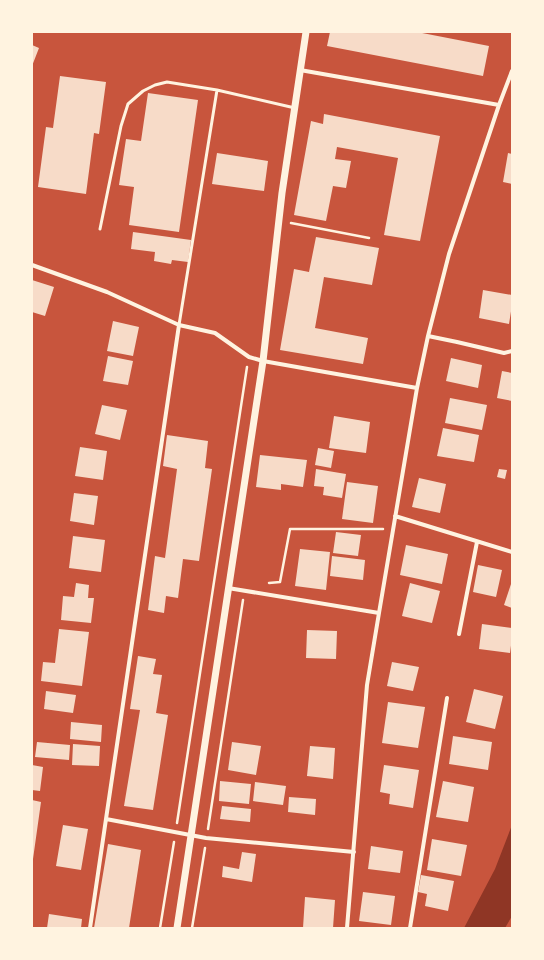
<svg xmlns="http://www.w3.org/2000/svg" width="544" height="960" viewBox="0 0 544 960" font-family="Quicksand,sans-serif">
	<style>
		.water { fill: #8f3625 }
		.building { fill: #f7dbc8 }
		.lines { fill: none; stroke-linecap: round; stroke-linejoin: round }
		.path { stroke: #fff3e0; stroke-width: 2.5 }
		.service { stroke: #fff3e0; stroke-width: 3 }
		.minor { stroke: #fff3e0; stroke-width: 4 }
		.tertiary { stroke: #fff3e0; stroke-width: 7 }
	</style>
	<rect width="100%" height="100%" fill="#c8553d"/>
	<path class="water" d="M512 825V916L505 928H464L495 869Z"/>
	<path class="building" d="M330 32H417L489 46 483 76 327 46Z
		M32 45 39 48 32 66Z
		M60 76 106 82 99 134 94 133 86 194 38 187 46 127 53 128Z
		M148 93 198 100 179 232 129 225 134 187 119 185 126 139 141 141Z
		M324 114 440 136 420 241 384 235 398 158 337 147 335 159 351 161 346 188 333 186 326 221 294 215 311 121 323 124Z
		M217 153 268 161 264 191 212 184Z
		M508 153 512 154V184L503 182Z
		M133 232 191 240 188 262 172 260 171 264 154 261 155 252 131 249Z
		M316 237 379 248 372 285 324 277 315 328 368 338 363 364 280 350 294 269 309 272Z
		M32 280 54 287 45 316 32 312Z
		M483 290 512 295V305L509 324 479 318Z
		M113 321 139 327 133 356 107 351Z
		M108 356 133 361 128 385 103 381Z
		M451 358 482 365 478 388 446 381Z
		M502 371 512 373V401L497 398Z
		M450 398 487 405 482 430 445 423Z
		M102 405 127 410 120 440 95 434Z
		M334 416 370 422 366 453 329 448Z
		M443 428 479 435 474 462 437 456Z
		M167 435 208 441 205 468 212 469 199 561 183 559 178 598 166 596 164 613 148 610 155 556 165 558 177 469 163 466Z
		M80 447 107 451 103 480 75 476Z
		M318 448 334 451 331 468 315 465Z
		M260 455 307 460 303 487 281 484V490L256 487Z
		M316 469 346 474 342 498 323 495 324 487 314 486Z
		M499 469 507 470 505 479 497 477Z
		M419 478 446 484 440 513 412 507Z
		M347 482 378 486 373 523 342 519Z
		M74 493 98 496 94 525 70 521Z
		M336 532 361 535 358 556 333 553Z
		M73 536 105 540 101 572 69 568Z
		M406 545 448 554 442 584 400 575Z
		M300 549 330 552 326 590 295 586Z
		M332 556 365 560 363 580 330 576Z
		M478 565 502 570 496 597 473 592Z
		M512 581V608L504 605Z
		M76 583 89 585 88 598H94L91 623 61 620 63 596 74 597Z
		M410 583 440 591 432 623 402 616Z
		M482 624 512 628V638L510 653 479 649Z
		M59 629 89 632 82 686 41 681 43 662 55 663Z
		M307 630 337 631 336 659 306 658Z
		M138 656 156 659 153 674 162 675 156 713 168 715 153 810 124 806 140 710 130 709Z
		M392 662 419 667 413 691 387 686Z
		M474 689 503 696 495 729 466 722Z
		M46 691 76 695 73 713 44 709Z
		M388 702 425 707 418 748 382 743Z
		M71 722 102 725 101 742 70 739Z
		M453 736 492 742 488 770 449 764Z
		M37 742 70 745 69 760 35 757Z
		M232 742 261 746 256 775 228 770Z
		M73 744 100 746 99 766 72 765Z
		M310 746 335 748 333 779 307 776Z
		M32 765 43 767 40 791 32 790Z
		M384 765 419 770 413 808 389 804 390 794 380 792Z
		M220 781 251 784 249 804 219 801Z
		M443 781 474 787 468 822 436 817Z
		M255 782 286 786 283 805 253 801Z
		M289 797 316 799 315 815 288 812Z
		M32 800 41 802 33 859H32Z
		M222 806 251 809 250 822 220 819Z
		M63 825 88 829 81 870 56 866Z
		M432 839 467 845 461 876 427 870Z
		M108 844 141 850 129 928H94Z
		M371 846 403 851 400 873 368 869Z
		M242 852 256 854 252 882 222 877 223 866 239 869Z
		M421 875 454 881 448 911 425 906 427 894 418 892Z
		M363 892 395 896 391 925 359 921Z
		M305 897 335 900 333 928H303Z
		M49 914 82 919 81 928H47Z"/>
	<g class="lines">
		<path class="path" d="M291 223 369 238
			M269 583 280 582 290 529H383
			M177 823 247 367
			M208 829 243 600
			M160 928 174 842
			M192 928 205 848"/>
		<path class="service" d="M100 229 121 126 128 104 143 91 155 85 167 82 217 90 295 108
			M179 325 217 90"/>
		<path class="minor" d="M300 70 499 105
			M32 265 107 292 179 325 215 333 249 357 263 361 325 372 417 388
			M428 336 457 342 504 353 512 351
			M395 516 512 552
			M228 588 379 613
			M459 634 477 542
			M106 819 206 838 354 852
			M90 928 106 819 179 325
			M347 928 367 685 379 613 417 388 428 336 449 254 499 105 512 71
			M410 928 447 698"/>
		<path class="tertiary" d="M177 928 263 361 282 193 306 32"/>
	</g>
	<rect width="544" height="960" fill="none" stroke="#fff3e0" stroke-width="66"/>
</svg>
